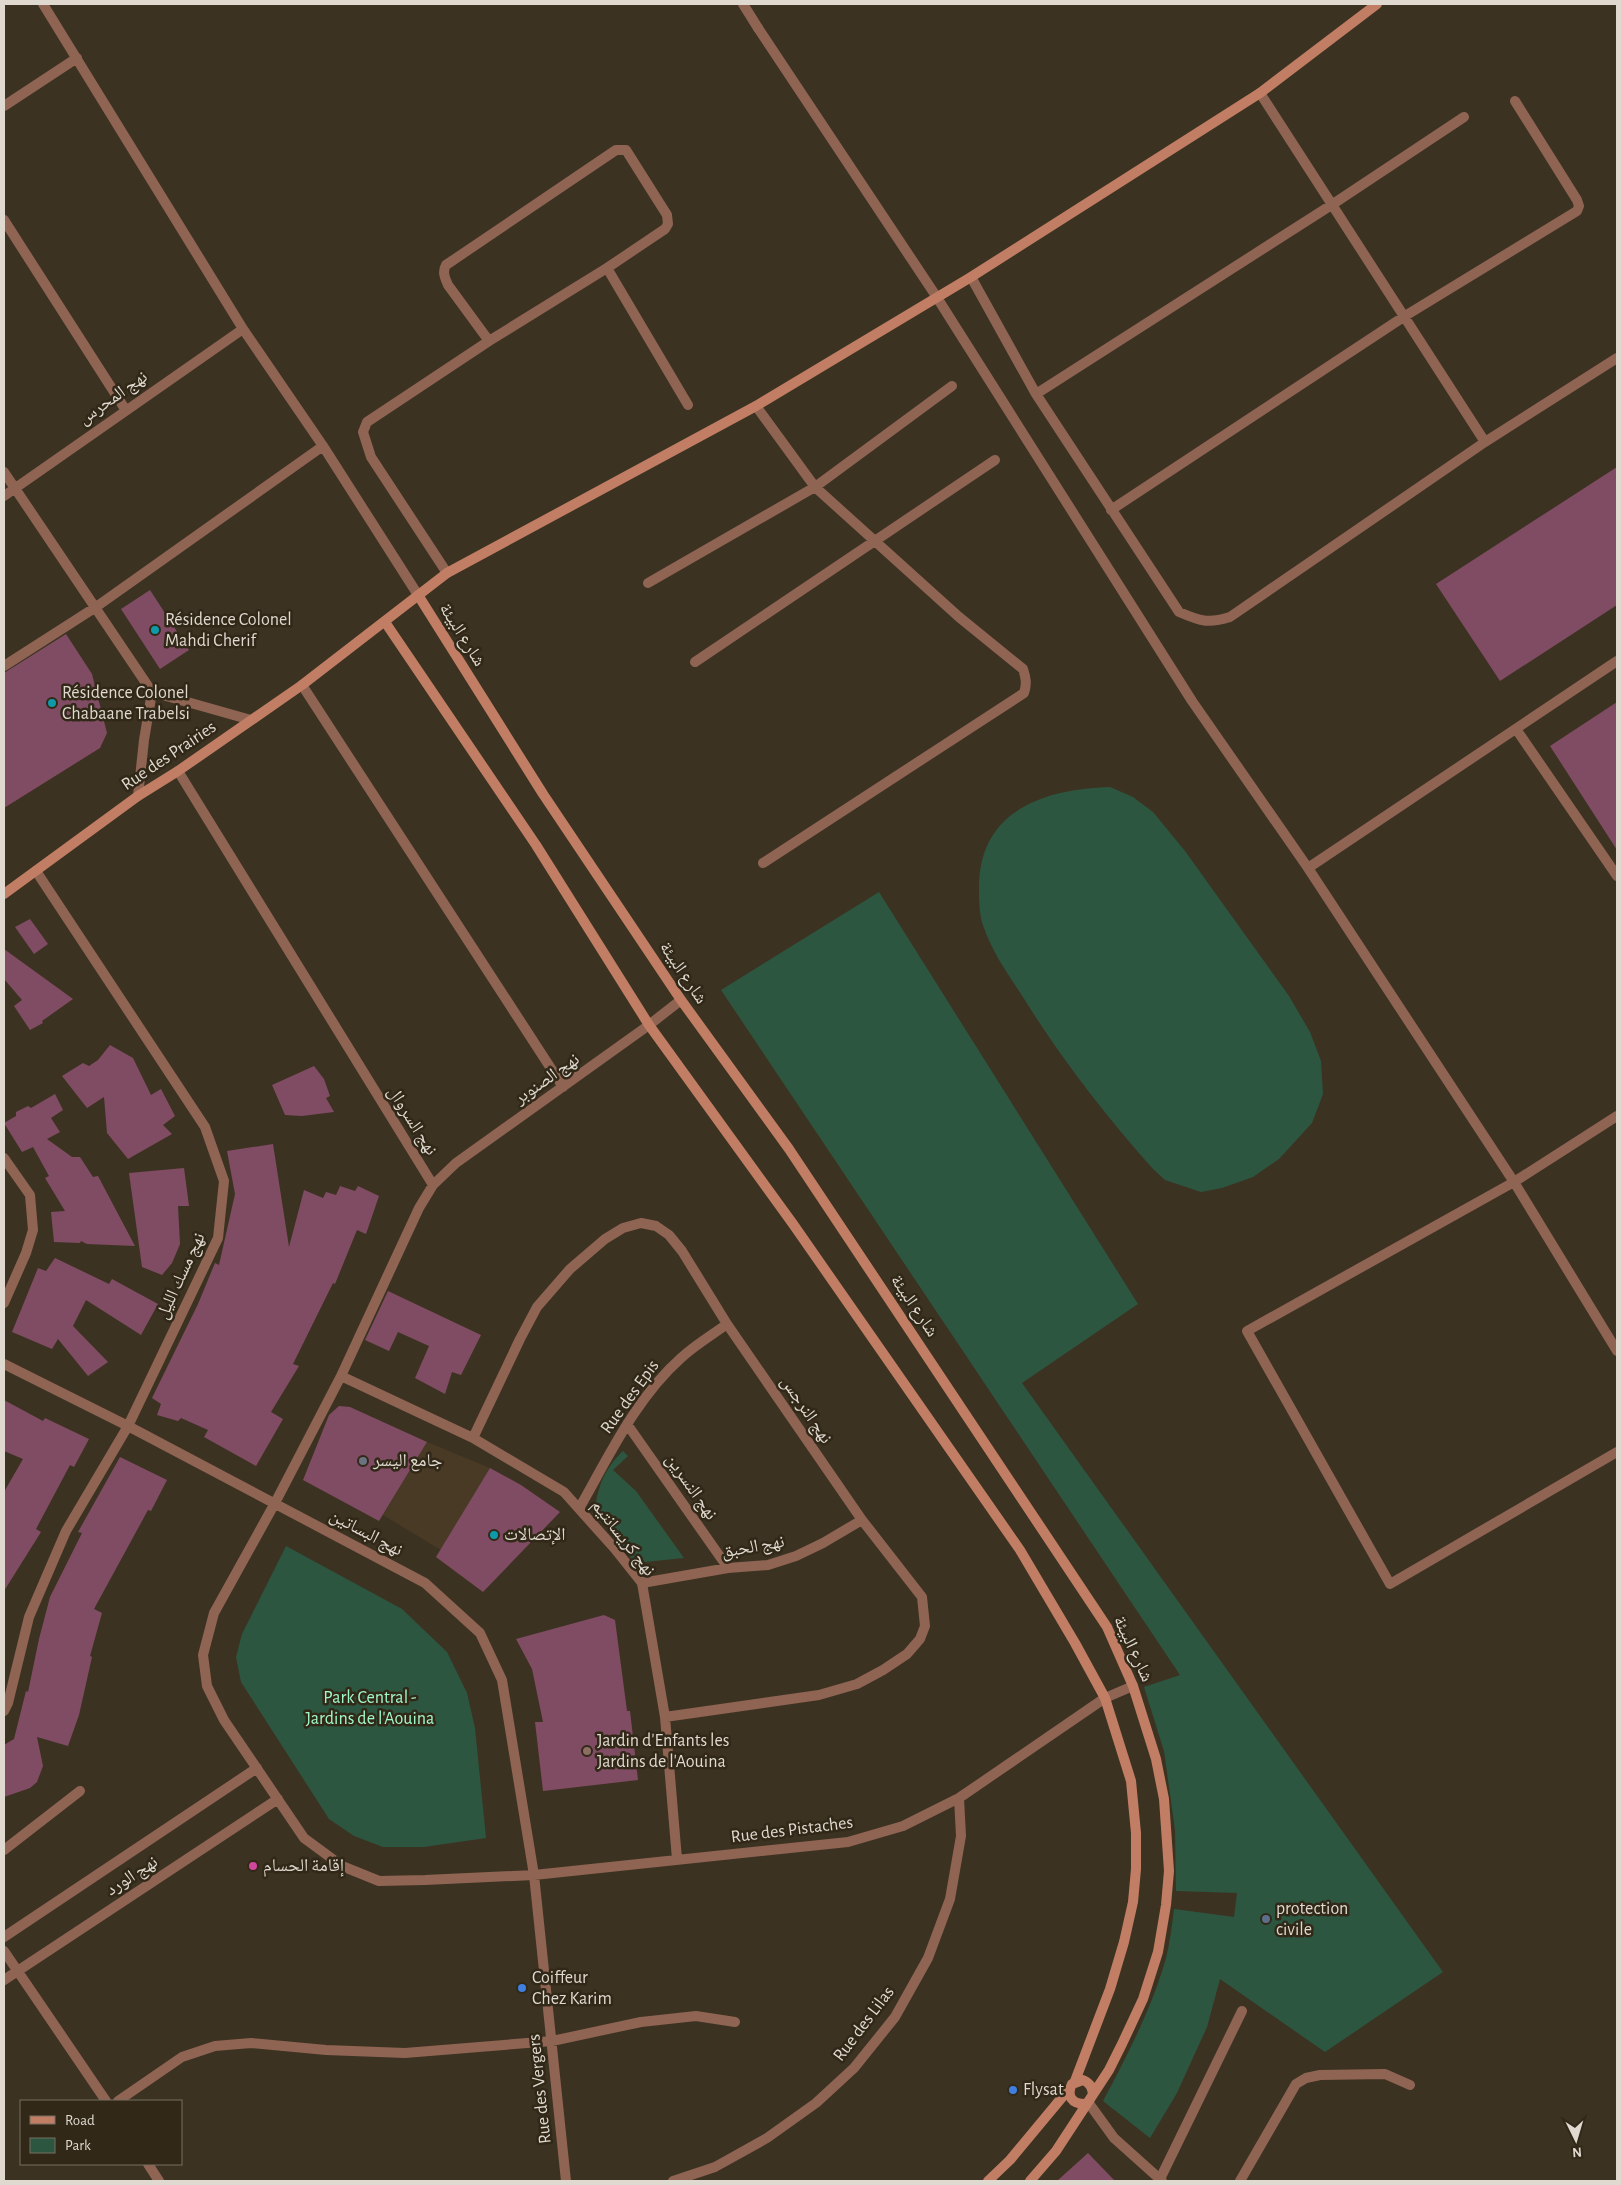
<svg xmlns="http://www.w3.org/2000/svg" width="1621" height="2185" viewBox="0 0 1621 2185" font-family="'Alegreya Sans','Noto Naskh Arabic',sans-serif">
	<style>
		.built { fill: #483a25 }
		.green { fill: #2d5640 }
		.building { fill: #804c63 }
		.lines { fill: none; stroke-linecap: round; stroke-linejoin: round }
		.lane { stroke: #8f6453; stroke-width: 10 }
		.street { stroke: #8f6453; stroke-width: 10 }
		.secondary { stroke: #c27e64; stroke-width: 10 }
		.culture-dot { fill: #0f9aa8; stroke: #312818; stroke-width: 2 }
		.worship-dot { fill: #6b7280; stroke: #312818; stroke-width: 2 }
		.education-dot { fill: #8d6e63; stroke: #312818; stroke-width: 2 }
		.hotel-dot { fill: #d1479c; stroke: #312818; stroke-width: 2 }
		.service-dot { fill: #5c6f8a; stroke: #312818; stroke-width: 2 }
		.shop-dot { fill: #3f7fe0; stroke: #312818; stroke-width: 2 }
		.labels { text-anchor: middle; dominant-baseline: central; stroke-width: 5; stroke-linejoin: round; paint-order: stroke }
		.street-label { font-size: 18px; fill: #dfd9cf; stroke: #312818 }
		.poi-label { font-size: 18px; fill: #dfd9cf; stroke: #312818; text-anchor: start }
		.park-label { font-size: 18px; fill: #a0f7c8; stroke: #312818 }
	</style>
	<rect width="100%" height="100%" fill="#3c3222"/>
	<path class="built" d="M427 1442 490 1468 441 1550 383 1515Z"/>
	<path class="green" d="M1110 787 1133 797 1153 812 1185 851 1289 996 1310 1032 1321 1061 1323 1094 1312 1123 1279 1159 1253 1177 1222 1188 1201 1192 1165 1180 1153 1169C1104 1114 1060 1057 1021 994 1007 973 992 951 984 928 979 916 979 899 979 886 980 810 1045 789 1110 787Z
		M879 892 1138 1304 1022 1383 1443 1972 1325 2052 1220 1979 1207 2027 1177 2093 1150 2138 1103 2101C1127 2056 1152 2008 1166 1958 1170 1942 1172 1925 1174 1909L1234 1917 1237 1893 1176 1891 1175 1830 1164 1751 1144 1687 1180 1675 721 990Z
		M623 1451 628 1456 613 1470 636 1491 684 1558 645 1562 632 1559 595 1512C597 1487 605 1468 623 1451Z
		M286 1546 402 1609 447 1652 467 1693 475 1728 486 1838 424 1847H383L354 1836 329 1819 241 1682 236 1657 242 1634Z"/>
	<path class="building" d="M1617 467V605L1500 681 1436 584Z
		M150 590 189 650 160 669 121 609Z
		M66 634 92 674 107 733 100 748 4 808V673Z
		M1617 702V850L1550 746Z
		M30 919 48 944 34 954 15 927Z
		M4 949 73 999 42 1021 43 1023 30 1030 14 1006 22 1000 4 979Z
		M110 1045 133 1058 151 1095 161 1089 175 1116 163 1125 172 1134 128 1159 107 1133 104 1097 87 1108 62 1076 83 1063 89 1066 98 1060Z
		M314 1066 324 1079 330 1096 326 1098 334 1112 302 1116 285 1115 272 1085Z
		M55 1094 63 1110 51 1118 60 1132 47 1139 72 1157H80L93 1177 98 1176 135 1246 87 1244 81 1241 80 1243 54 1242 51 1212 65 1211 45 1178 49 1176 33 1147 22 1152 4 1123 16 1116V1112L28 1106 31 1108Z
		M273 1144 289 1247 304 1190 323 1198 326 1192 336 1195 340 1186 355 1191 358 1186 379 1196 366 1234 357 1230 335 1284 333 1283 293 1364 299 1366 271 1412 283 1419 256 1466 204 1437 208 1430 181 1418 178 1421 157 1415 161 1404 152 1398 198 1304 215 1263 219 1265 235 1194 227 1151Z
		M184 1168 189 1206H178L180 1244 172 1263 162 1275 142 1267 129 1173Z
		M55 1258 109 1284 112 1279 158 1304 141 1335 86 1300 73 1326 108 1362 88 1376 58 1339 52 1349 12 1332 38 1268 46 1271Z
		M388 1291 481 1335 461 1375 452 1372 445 1394 415 1378 429 1346 398 1332 389 1351 365 1340Z
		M4 1400 43 1421 45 1418 89 1439 74 1467 70 1465 36 1529 41 1532 4 1591V1492L23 1459 4 1451Z
		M339 1406 350 1407 427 1442 379 1521 303 1480 329 1415Z
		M120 1457 167 1480 151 1511 148 1510 94 1609 102 1613 90 1656 92 1657 79 1715 68 1746 37 1737 43 1766 37 1782 30 1788 4 1797V1745L14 1739 26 1691 28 1692 39 1639 50 1597 82 1533 78 1532Z
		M490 1468 521 1485 560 1512 483 1592 436 1557Z
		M604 1615 615 1620 627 1711H630L638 1780 543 1791 535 1722H543L532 1669 516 1639Z
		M1088 2153 1115 2181H1057Z"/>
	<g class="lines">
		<path class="lane" d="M743 4 758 28
			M1160 2179 1242 2011
			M1240 2181 1296 2084 1306 2078 1320 2075 1385 2074 1410 2085"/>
		<path class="street" d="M43 4 243 329 323 446 418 595
			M758 28 936 296 1192 701 1308 868 1514 1182 1617 1351
			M1260 93 1485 442
			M4 106 77 58
			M4 220 125 409
			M607 268 688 405
			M971 277 1036 394 1179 612C1200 621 1208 624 1230 617L1485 442 1617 358
			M1036 394 1333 204 1464 117
			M756 406 815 487 959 617 1023 669C1026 678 1027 684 1024 693L763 863
			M4 472 152 692 251 720
			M4 496 243 329
			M1111 510 1405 316 1577 211 1579 206 1577 200 1515 101
			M447 573 371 457 363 432 367 422 489 341 607 268 665 229 668 224 667 215 626 150H616L446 265C442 272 445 278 448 285L489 341
			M648 583 815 487 952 386
			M695 662 995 460
			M4 666 96 607 323 446
			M302 685 563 1087
			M1516 729 1617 876
			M178 771 433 1185 419 1208 341 1376 275 1503 214 1613 203 1655 207 1686 224 1720 304 1838 342 1866 379 1881 425 1880 534 1875 848 1842 903 1826 959 1798 1105 1698 1133 1686
			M138 796 144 740 152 692
			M1308 868 1617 661
			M1617 1116 1514 1182 1247 1331 1390 1584 1617 1452
			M4 1158 30 1195 33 1230 26 1253 4 1303
			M433 1185 456 1163 649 1025 681 1000
			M4 1364 128 1426 425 1583 480 1633 502 1680 534 1875 566 2181
			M341 1376 473 1438 564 1492 615 1549 642 1583 665 1717 677 1859
			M627 1424 728 1568
			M473 1438 520 1339 537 1307 570 1269 605 1239 623 1228 641 1223 656 1226 669 1235 682 1251 727 1324 862 1520 922 1597 925 1626 920 1639 907 1654 883 1670 857 1684 819 1695 665 1717
			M580 1507C609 1456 636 1398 681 1358 695 1345 712 1335 727 1324
			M642 1583 728 1568 768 1565 796 1556 823 1543 862 1520
			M4 1711 8 1703 29 1617 66 1531 128 1426 218 1238 224 1181 205 1127 36 871
			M4 1850 80 1791
			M4 1937 257 1768
			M4 1951 106 2101
			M4 1980 278 1799
			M118 2101 182 2057 215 2046 251 2043 326 2050 405 2053 552 2041 641 2022 696 2016 735 2022
			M1088 2102 1114 2138 1162 2181
			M148 2164 159 2181
			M673 2181 715 2167 767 2138 816 2103 854 2068 895 2017 928 1958 950 1899 961 1836 959 1798"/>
		<path class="secondary" d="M418 595 543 794 681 1000 789 1149 1107 1627 1133 1686 1156 1759 1164 1799 1169 1871 1166 1905 1158 1952 1143 1999 1122 2044 1109 2070 1056 2151 1030 2181
			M385 622 536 845 649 1025 793 1224 1020 1550 1075 1643 1105 1698 1131 1781 1136 1833V1869L1133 1902 1124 1942 1110 1989 1075 2081
			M4 894 138 796 178 771 302 685 447 573 756 406 971 277 1260 93 1377 4
			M1085 2104C1072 2104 1066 2096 1072 2084L1083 2080C1090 2083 1092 2087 1093 2094
			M988 2181 1010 2160 1069 2089"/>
	</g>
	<g class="culture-dot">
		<circle cx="155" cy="630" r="5"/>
		<circle cx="52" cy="703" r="5"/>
		<circle cx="494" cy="1535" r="5"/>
	</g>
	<circle class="worship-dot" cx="363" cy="1461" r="5"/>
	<circle class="education-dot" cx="587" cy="1751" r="5"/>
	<circle class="hotel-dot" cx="253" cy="1866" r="5"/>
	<circle class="service-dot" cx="1266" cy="1919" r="5"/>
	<g class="shop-dot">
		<circle cx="522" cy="1988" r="5"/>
		<circle cx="1013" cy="2090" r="5"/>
	</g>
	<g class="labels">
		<g class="street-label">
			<text transform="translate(113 398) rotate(-35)">نهج المحرس</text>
			<text transform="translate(462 635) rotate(58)">شارع البيئة</text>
			<text transform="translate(169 756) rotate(-34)">Rue des Prairies</text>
			<text transform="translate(683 973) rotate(56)">شارع البيئة</text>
			<text transform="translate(547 1079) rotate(-35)">نهج الصنوبر</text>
			<text transform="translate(412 1121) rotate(58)">نهج السروال</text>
			<text transform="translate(181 1276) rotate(-65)">نهج مسك الليل</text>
			<text transform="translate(914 1306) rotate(56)">شارع البيئة</text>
			<text transform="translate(630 1397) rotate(-54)">Rue des Epis</text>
			<text transform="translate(806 1410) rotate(56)">نهج النرجس</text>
			<text transform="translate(691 1487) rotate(55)">نهج النسرين</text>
			<text transform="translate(366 1533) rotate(28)">نهج البساتين</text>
			<text transform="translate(623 1538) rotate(52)">نهج كريسانتيم</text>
			<text transform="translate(753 1547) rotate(-10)">نهج الحبق</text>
			<text transform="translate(1133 1649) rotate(65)">شارع البيئة</text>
			<text transform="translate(792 1830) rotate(-7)">Rue des Pistaches</text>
			<text transform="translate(132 1876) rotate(-33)">نهج الورد</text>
			<text transform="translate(864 2024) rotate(-53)">Rue des Lilas</text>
			<text transform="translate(540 2089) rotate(-96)">Rue des Vergers</text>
		</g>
		<g class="poi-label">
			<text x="165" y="620">Résidence Colonel<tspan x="165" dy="21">Mahdi Cherif</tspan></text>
			<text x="62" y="693">Résidence Colonel<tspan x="62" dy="21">Chabaane Trabelsi</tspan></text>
			<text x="373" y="1461">جامع اليسر</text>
			<text x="504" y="1535">الإتصالات</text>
			<text x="597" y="1741">Jardin d'Enfants les<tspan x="597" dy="21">Jardins de l'Aouina</tspan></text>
			<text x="263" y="1866">إقامة الحسام</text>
			<text x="1276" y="1909">protection<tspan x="1276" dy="21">civile</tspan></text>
			<text x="532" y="1978">Coiffeur<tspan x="532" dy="21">Chez Karim</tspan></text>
			<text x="1023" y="2090">Flysat</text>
		</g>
		<g class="park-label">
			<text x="370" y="1698">Park Central -<tspan x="370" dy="21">Jardins de l'Aouina</tspan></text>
		</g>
	</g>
	<rect width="1621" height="2185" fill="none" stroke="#dfd9cf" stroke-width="10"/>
	<rect x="20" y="2100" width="162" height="65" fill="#312818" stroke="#776f61"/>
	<rect x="30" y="2116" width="25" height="8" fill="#c27e64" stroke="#776f61"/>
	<text x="65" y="2125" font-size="15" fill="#dfd9cf">Road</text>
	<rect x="30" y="2138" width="25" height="15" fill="#2d5640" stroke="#776f61"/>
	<text x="65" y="2150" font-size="15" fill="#dfd9cf">Park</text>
	<g transform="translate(1576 2140) rotate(175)" stroke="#312818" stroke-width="4" paint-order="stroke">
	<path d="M0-4L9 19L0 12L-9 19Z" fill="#dfd9cf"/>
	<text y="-8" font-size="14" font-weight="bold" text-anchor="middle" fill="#dfd9cf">N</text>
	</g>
</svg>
